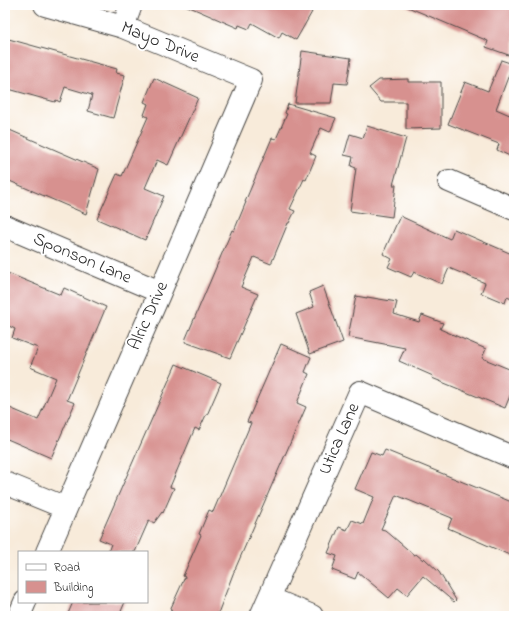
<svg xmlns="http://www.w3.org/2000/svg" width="519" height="621" viewBox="0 0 519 621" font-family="'Indie Flower',sans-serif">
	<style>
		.building { fill: #d7918f }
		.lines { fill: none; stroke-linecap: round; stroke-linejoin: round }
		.minor-casing { stroke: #4a4845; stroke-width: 24 }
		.minor { stroke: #fff; stroke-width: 22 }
		.labels { text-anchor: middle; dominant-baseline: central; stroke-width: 4; stroke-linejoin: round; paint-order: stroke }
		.street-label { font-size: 18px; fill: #2b2b2b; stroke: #fff }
	</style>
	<rect width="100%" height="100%" fill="#fff"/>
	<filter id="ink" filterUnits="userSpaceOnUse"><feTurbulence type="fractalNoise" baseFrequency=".025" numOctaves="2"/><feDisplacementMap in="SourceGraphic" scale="8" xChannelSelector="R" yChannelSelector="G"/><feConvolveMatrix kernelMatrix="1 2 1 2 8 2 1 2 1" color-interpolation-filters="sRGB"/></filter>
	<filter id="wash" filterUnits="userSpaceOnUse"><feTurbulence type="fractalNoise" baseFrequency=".012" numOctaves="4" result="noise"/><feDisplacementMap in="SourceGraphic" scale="16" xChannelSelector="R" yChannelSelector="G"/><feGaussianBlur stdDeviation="0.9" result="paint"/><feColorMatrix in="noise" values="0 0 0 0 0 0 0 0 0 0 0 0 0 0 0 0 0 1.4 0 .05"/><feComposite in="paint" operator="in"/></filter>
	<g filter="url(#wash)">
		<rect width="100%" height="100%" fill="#f8ebda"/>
		<g id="blocks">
			<path class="building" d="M185 5H299L312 12 296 40 282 32 279 38 252 23 249 29 239 25 238 28Z
				M403 5H514V57L486 47 488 41Z
				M5 38 117 69 116 73 125 75 113 118 88 111 92 95 65 87 60 102 56 100 55 102 5 88Z
				M302 51 351 58 347 84 334 83 331 103H295Z
				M501 60 513 64 496 109 512 116 514 111V158L497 150 499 144 448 124 465 82 488 91Z
				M154 78 198 98 168 165 157 160 145 188 164 196 145 240 97 219 117 174 122 176 148 117 144 115 148 104 144 102Z
				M408 79V82H441V128L406 129V102H381L369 88 379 80Z
				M288 104 336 118 330 132 321 128 310 153 316 156 306 180 304 179 290 209 295 211 289 223H288L271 264 254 257 241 287 258 294 230 358 185 342 186 338 232 230 234 231 246 202H245L272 138 276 139 287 114 285 113Z
				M367 126 406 138 393 185H396L392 217 350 211 356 168 351 166 353 157 344 155 350 134 363 138Z
				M5 128 99 169 86 214 5 179Z
				M400 216 450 239 454 229 514 255V300L507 297 505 303 481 293 485 283 449 268 442 284 414 272 411 277 388 267 392 259 383 254Z
				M5 272 61 295 64 288 106 307 67 400 75 403 51 458 5 438V406L38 420 56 378 30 367 38 348 12 338 15 329 5 324Z
				M323 286 343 342 310 354 296 314 314 307 309 292Z
				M356 296 367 298V297L397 302 394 314 419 322 422 315 443 323 440 329 486 349 482 358 514 371V386L505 408 432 378 433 376 399 361 405 348 348 337Z
				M281 344 311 357 305 372 309 374 297 403 306 407 233 574 217 616H169L172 611 170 610 185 577 183 576 201 535 199 534 209 510 213 512 251 423 247 422Z
				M176 364 221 383 207 415H206L199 430 195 428 170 487 174 488 163 513 162 512 154 523 149 520 135 552H108L111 544 99 539Z
				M385 450 514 503V557L448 528 452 518 396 495 381 529 385 530 414 555 416 554 423 560 424 558 439 572 456 600 454 602 423 576 407 595 398 588 389 598 358 572 355 579 332 570 337 556 328 553 339 527 347 530 352 520 363 524 374 497 355 489 371 452 382 456Z
				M73 602H125L119 616H67Z"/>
		</g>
	</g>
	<g filter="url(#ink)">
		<use href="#blocks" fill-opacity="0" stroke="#4a4845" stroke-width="1"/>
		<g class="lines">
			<defs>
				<path id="minor" d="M45 5 123 27 251 80 160 292 47 552
					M123 27 131 5
					M449 181 514 209
					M5 226 160 292
					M5 483 66 508
					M269 598 312 616
					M19 616 25 602
					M261 616 360 392 514 458"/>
			</defs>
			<use href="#minor" class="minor-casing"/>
			<use href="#minor" class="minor"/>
		</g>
	</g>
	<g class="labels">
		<g class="street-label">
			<text transform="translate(160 43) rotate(22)">Mayo Drive</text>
			<text transform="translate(82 259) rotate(23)">Sponson Lane</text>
			<text transform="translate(149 316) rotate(-66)">Alric Drive</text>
			<text transform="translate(340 439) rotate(-66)">Utica Lane</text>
		</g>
	</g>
	<rect width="519" height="621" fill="none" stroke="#fff" stroke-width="20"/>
	<rect x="18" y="551" width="130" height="52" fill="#ffffff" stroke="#aaaaaa"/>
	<rect x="26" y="564" width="20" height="6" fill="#ffffff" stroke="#aaaaaa"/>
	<text x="54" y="571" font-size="12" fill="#2b2b2b">Road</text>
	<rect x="26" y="581" width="20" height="12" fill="#d7918f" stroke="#aaaaaa"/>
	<text x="54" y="591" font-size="12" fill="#2b2b2b">Building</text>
</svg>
